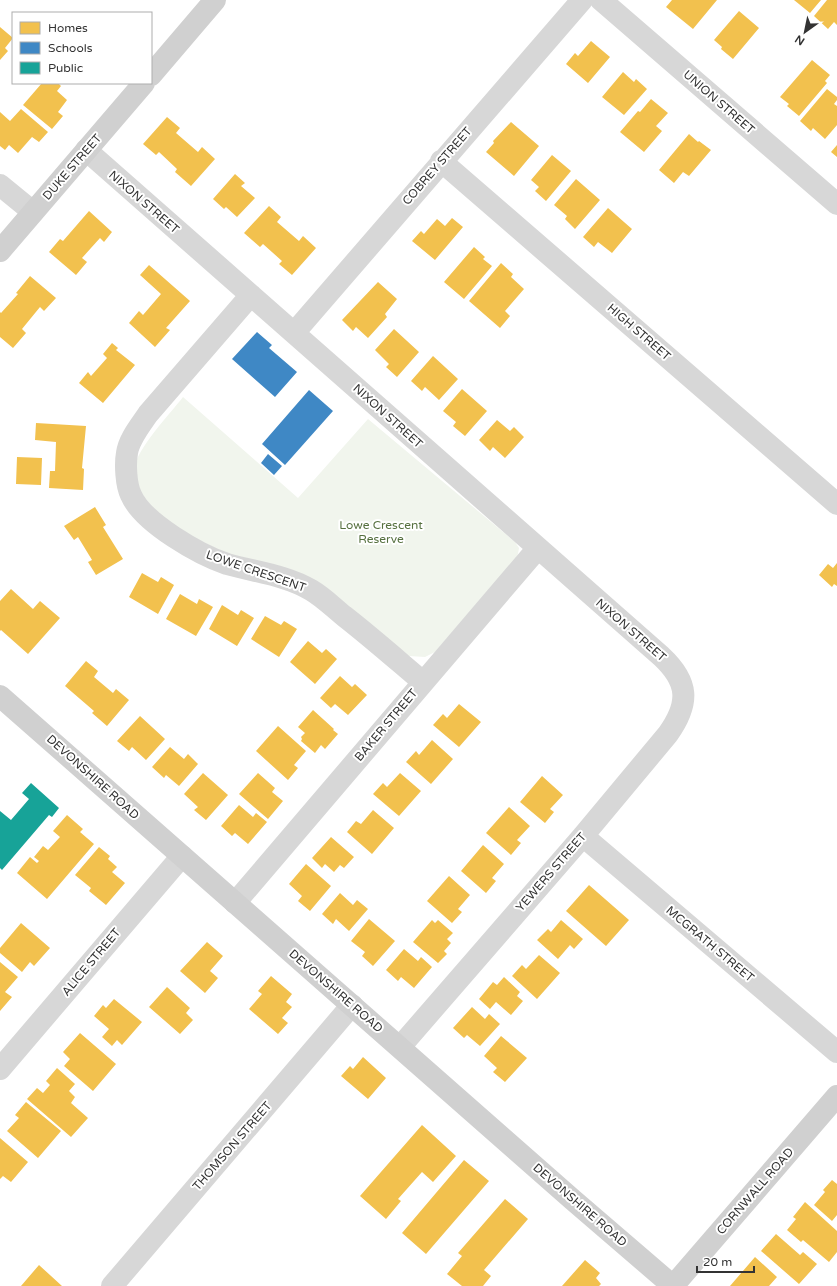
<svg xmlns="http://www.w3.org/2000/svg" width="837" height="1286" viewBox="0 0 837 1286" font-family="'Varela Round',sans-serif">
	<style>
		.green { fill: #f1f5ed }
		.homes { fill: #f2c14e }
		.schools { fill: #3f88c5 }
		.public { fill: #17a398 }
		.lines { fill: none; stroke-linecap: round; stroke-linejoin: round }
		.street { stroke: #d7d7d7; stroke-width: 22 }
		.secondary { stroke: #d0d0d0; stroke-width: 22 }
		.labels { text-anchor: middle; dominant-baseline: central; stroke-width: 4; stroke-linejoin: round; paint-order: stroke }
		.street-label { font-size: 12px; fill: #333; stroke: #fff }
		.park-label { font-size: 12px; fill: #56703f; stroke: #fff }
	</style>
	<rect width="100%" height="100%" fill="#fff"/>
	<path class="green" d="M183 397 298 498 368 419 515 542 519 548 518 554 514 561 435 652 425 657 409 656 235 556C201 543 149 518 136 481 135 477 133 473 134 469 137 448 170 414 183 397Z"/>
	<path class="homes" d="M672 0H717L693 29 666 7Z
		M794 0H821L810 13Z
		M827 0H837V25L834 22 828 29 814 16Z
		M739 11 759 28 733 59 721 49 722 47 714 40Z
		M0 27 13 38 5 48 8 51 0 60Z
		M591 41 610 57 588 83 566 64 575 53 578 56Z
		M812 60 830 75 825 81 827 83 799 116 787 106 789 104 780 97Z
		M623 72 634 82 636 79 647 89 624 115 602 97Z
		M42 83H58L61 86 57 91 67 100 58 112 63 116 52 129 23 105Z
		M827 89 837 97V100L834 104 837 106V125L825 139 813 128 811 131 800 121Z
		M651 99 668 113 656 126 662 131 644 152 620 132 638 111 640 112Z
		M21 109 48 132 39 142 32 137 18 153 9 145 5 150 0 146V112L10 121Z
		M167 117 180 128 176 133 198 152 202 147 215 159 191 186 175 172 177 169 159 152 156 155 143 144Z
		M511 122 539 146 514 176 486 152 494 143 493 141Z
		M689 134 698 142 699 141 711 150 689 176 683 172 674 183 659 170Z
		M837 145V157L831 152Z
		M552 155 571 171 546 201 535 191 539 187 531 180Z
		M235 174 245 183 241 186 255 198 237 217 226 207 224 209 213 199Z
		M576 179 600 200 575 229 565 219 567 216 554 205Z
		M269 206 281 217 277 222 299 241 303 236 316 248 292 275 279 264 282 261 263 244 260 247 244 233Z
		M608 208 632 229 612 253 598 242 594 247 583 237Z
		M89 211 112 232 104 242 100 238 82 258 87 262 76 275 49 252 60 239 63 241Z
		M452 218 463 227 435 260 412 241 421 231 424 234 437 219 445 226Z
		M474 247 485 257 483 259 492 266 464 299 444 282Z
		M501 263 513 274 511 277 524 289 505 311 510 316 500 328 469 301Z
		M149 265 190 301 166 328 170 330 155 347 129 323 139 311 143 315 161 294 140 275Z
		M30 276 56 298 44 311 40 307 22 329 26 333 13 348 0 337V312L1 313 18 294 16 293Z
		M378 282 397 299 385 314 387 317 368 338 356 327 353 331 342 320Z
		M394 329 419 352 397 377 386 367 389 364 375 350Z
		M112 343 118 348 116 350 135 365 103 403 79 383 88 372 91 376 107 358 103 354Z
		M433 356 458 379 439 400 425 387 422 391 411 381Z
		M462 389 487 411 465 436 453 426 456 422 443 411Z
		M497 420 510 431 514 427 524 437 505 458 493 447 490 451 479 440Z
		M36 423 86 426 82 468 84 469 83 490 49 488 50 471H55L56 442 35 440Z
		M17 457 42 458 41 485 16 484Z
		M95 507 106 525 103 527 123 559 96 575 88 562 92 560 78 537 74 540 64 526Z
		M837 563V586L834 584 832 587 819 575 828 564 833 568Z
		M142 573 158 582 161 577 174 585 158 614 129 597Z
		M11 589 33 609 40 601 60 618 28 654 1 630 0 631V601Z
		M180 594 197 604 199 599 213 607 196 636 166 619Z
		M222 605 238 615 241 610 254 618 237 646 209 629Z
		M265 616 281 625 284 621 297 629 279 657 251 639Z
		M308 641 322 653 326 649 337 659 315 684 290 662Z
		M86 661 98 671 94 677 113 693 116 689 129 700 107 726 92 713 94 711 65 686Z
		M340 676 352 687 355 684 367 695 348 715 335 704 331 708 320 698Z
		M459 704 481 722 459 747 433 725 443 714 447 718Z
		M313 710 334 729 333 730 338 734 325 749 321 745 315 753 301 741 302 739 301 737 305 733 298 727Z
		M140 716 165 739 146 760 132 747 129 751 117 741Z
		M278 726 306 751 294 765 298 768 288 780 256 751Z
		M432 740 453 759 431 784 406 762 416 751 419 755Z
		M170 747 184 759 188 754 198 764 179 786 166 775 164 778 152 767Z
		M203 773 228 795 206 820 194 810 198 807 184 794Z
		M258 773 275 788 272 792 283 801 268 819 239 794Z
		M400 773 421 791 399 816 373 794 383 783 387 787Z
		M542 776 563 795 550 809 554 812 545 823 520 802Z
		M239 805 253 817 256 813 267 822 248 844 235 833 232 836 221 826Z
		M509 807 530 826 517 840 521 843 511 855 486 833Z
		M373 810 394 828 372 854 347 832 356 821 361 824Z
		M67 815 83 829 80 832 94 844 47 899 17 873 30 857 37 863 39 861 34 857 43 846 48 850 60 837 53 831Z
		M331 837 354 857 344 868 340 865 334 872 325 864 322 868 312 858Z
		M483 845 504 864 492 878 496 881 486 893 461 871Z
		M99 847 110 856 108 859 117 867 112 872 125 883 106 905 89 891 91 888 75 875Z
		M306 864 331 886 310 911 298 901 302 896 289 884Z
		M449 876 470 895 458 909 462 912 452 923 427 901Z
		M589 885 629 920 606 946 566 911Z
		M340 893 353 905 357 900 368 909 349 931 336 919 333 924 322 914Z
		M369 919 395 941 373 966 362 956 365 952 351 941Z
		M432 920 435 923 438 920 453 933 447 939 451 943 444 951 447 954 438 963 413 942Z
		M561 920 583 939 574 949 570 945 558 959 537 940 548 929 551 932Z
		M21 923 50 948 34 966 30 962 22 972 0 953V948Z
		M207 942 223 956 210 971 218 978 205 993 180 971Z
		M404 949 418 961 421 957 432 967 414 988 401 977 398 981 386 970Z
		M539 955 560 973 537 999 512 976 522 965 526 969Z
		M0 962 18 977 5 992 12 997 0 1011Z
		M271 976 292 994 286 1002 292 1007 282 1018 288 1023 278 1034 249 1009 262 994 258 991Z
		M504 977 520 992 517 996 523 1001 511 1015 496 1002 490 1009 479 999 493 982 497 985Z
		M167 987 190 1008 186 1013 193 1020 180 1034 149 1007Z
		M114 999 142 1022 122 1045 117 1040 112 1046 102 1037 109 1029 94 1016 103 1005 106 1008Z
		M472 1007 485 1019 489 1014 500 1024 480 1046 467 1035 464 1038 453 1028Z
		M80 1033 116 1064 93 1091 64 1066 70 1059 63 1052Z
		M501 1036 527 1058 505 1082 493 1072 497 1068 484 1056Z
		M363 1057 386 1078 368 1099 341 1076 350 1066 353 1069Z
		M57 1068 75 1084 69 1091 75 1097 71 1103 88 1118 71 1137 27 1099 37 1088 43 1093 50 1085 46 1081Z
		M26 1102 61 1131 38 1158 7 1131 19 1118 15 1115Z
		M422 1125 456 1156 433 1182 422 1172 398 1199 401 1201 386 1219 360 1196Z
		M0 1138 28 1162 11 1182 3 1176 0 1179Z
		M464 1160 489 1181 426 1254 402 1233Z
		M832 1180 837 1184V1215L832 1221 814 1205 825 1192 823 1190Z
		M505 1199 528 1219 484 1270 491 1276 483 1286H462L447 1274 462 1256 458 1253Z
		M805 1202 837 1231V1252L829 1262 803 1240 801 1242 787 1230 796 1219 793 1217Z
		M776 1234 800 1255 803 1252 817 1264 799 1284 761 1251Z
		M755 1257 777 1277 769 1286H730Z
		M585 1260 600 1273 596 1278 601 1284 599 1286H562Z
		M39 1265 62 1286H21Z"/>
	<path class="schools" d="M257 332 272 345 269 348 297 372 275 397 232 359Z
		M309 390 333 411 285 465 262 444Z
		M268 454 282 466 274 475 261 463Z"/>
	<path class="public" d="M31 783 59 808 52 817 49 815 2 870 0 868V811L11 820 29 799 22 793Z"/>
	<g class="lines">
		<path class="street" d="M601 0 837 204
			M86 150 661 656C689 682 690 703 668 734L583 836 400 1047
			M441 161 837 504
			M0 185 33 212
			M251 295 148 414C140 426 129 439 127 453 125 464 126 485 131 495 143 523 200 555 227 564 255 572 286 575 311 590 323 597 333 607 344 616 371 637 397 660 423 682
			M294 333 582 0
			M583 836 837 1052
			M235 903 538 548
			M0 1069 182 856
			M112 1286 352 1005"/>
		<path class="secondary" d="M151 75 215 0
			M0 251 144 83
			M0 696 573 1200 673 1286
			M673 1286 837 1096"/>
	</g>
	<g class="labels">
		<g class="street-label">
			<text transform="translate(719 102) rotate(41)">UNION STREET</text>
			<text transform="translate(437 166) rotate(-49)">COBREY STREET</text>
			<text transform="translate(72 167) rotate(-49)">DUKE STREET</text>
			<text transform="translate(144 202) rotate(41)">NIXON STREET</text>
			<text transform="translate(639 332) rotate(41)">HIGH STREET</text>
			<text transform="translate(388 416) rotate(42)">NIXON STREET</text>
			<text transform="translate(256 571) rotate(19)">LOWE CRESCENT</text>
			<text transform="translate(631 630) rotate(41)">NIXON STREET</text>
			<text transform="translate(386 725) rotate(-50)">BAKER STREET</text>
			<text transform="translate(93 777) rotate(42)">DEVONSHIRE ROAD</text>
			<text transform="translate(551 872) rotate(-49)">YEWERS STREET</text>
			<text transform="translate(710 944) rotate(40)">MCGRATH STREET</text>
			<text transform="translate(91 962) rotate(-50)">ALICE STREET</text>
			<text transform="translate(336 991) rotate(41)">DEVONSHIRE ROAD</text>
			<text transform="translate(232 1146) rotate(-49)">THOMSON STREET</text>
			<text transform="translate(755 1191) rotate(-49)">CORNWALL ROAD</text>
			<text transform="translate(580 1205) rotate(41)">DEVONSHIRE ROAD</text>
		</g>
		<g class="park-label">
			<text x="381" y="525">Lowe Crescent<tspan x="381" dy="14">Reserve</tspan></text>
		</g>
	</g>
	<rect x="12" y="12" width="140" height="72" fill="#ffffff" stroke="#adadad"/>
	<rect x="20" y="22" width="20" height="12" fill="#f2c14e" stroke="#adadad"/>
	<text x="48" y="32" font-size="12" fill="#333333">Homes</text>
	<rect x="20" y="42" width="20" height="12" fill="#3f88c5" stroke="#adadad"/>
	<text x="48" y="52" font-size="12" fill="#333333">Schools</text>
	<rect x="20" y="62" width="20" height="12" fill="#17a398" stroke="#adadad"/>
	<text x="48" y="72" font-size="12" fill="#333333">Public</text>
	<g transform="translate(805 32) rotate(213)" stroke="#ffffff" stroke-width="3" paint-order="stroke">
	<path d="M0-3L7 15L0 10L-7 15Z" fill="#333333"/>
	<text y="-6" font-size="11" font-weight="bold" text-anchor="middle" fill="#333333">N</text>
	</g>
	<path d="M697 1266v6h57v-6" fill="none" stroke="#333333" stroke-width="2"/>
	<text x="703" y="1266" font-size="12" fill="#333333" stroke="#ffffff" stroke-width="3" paint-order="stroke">20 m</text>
</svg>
